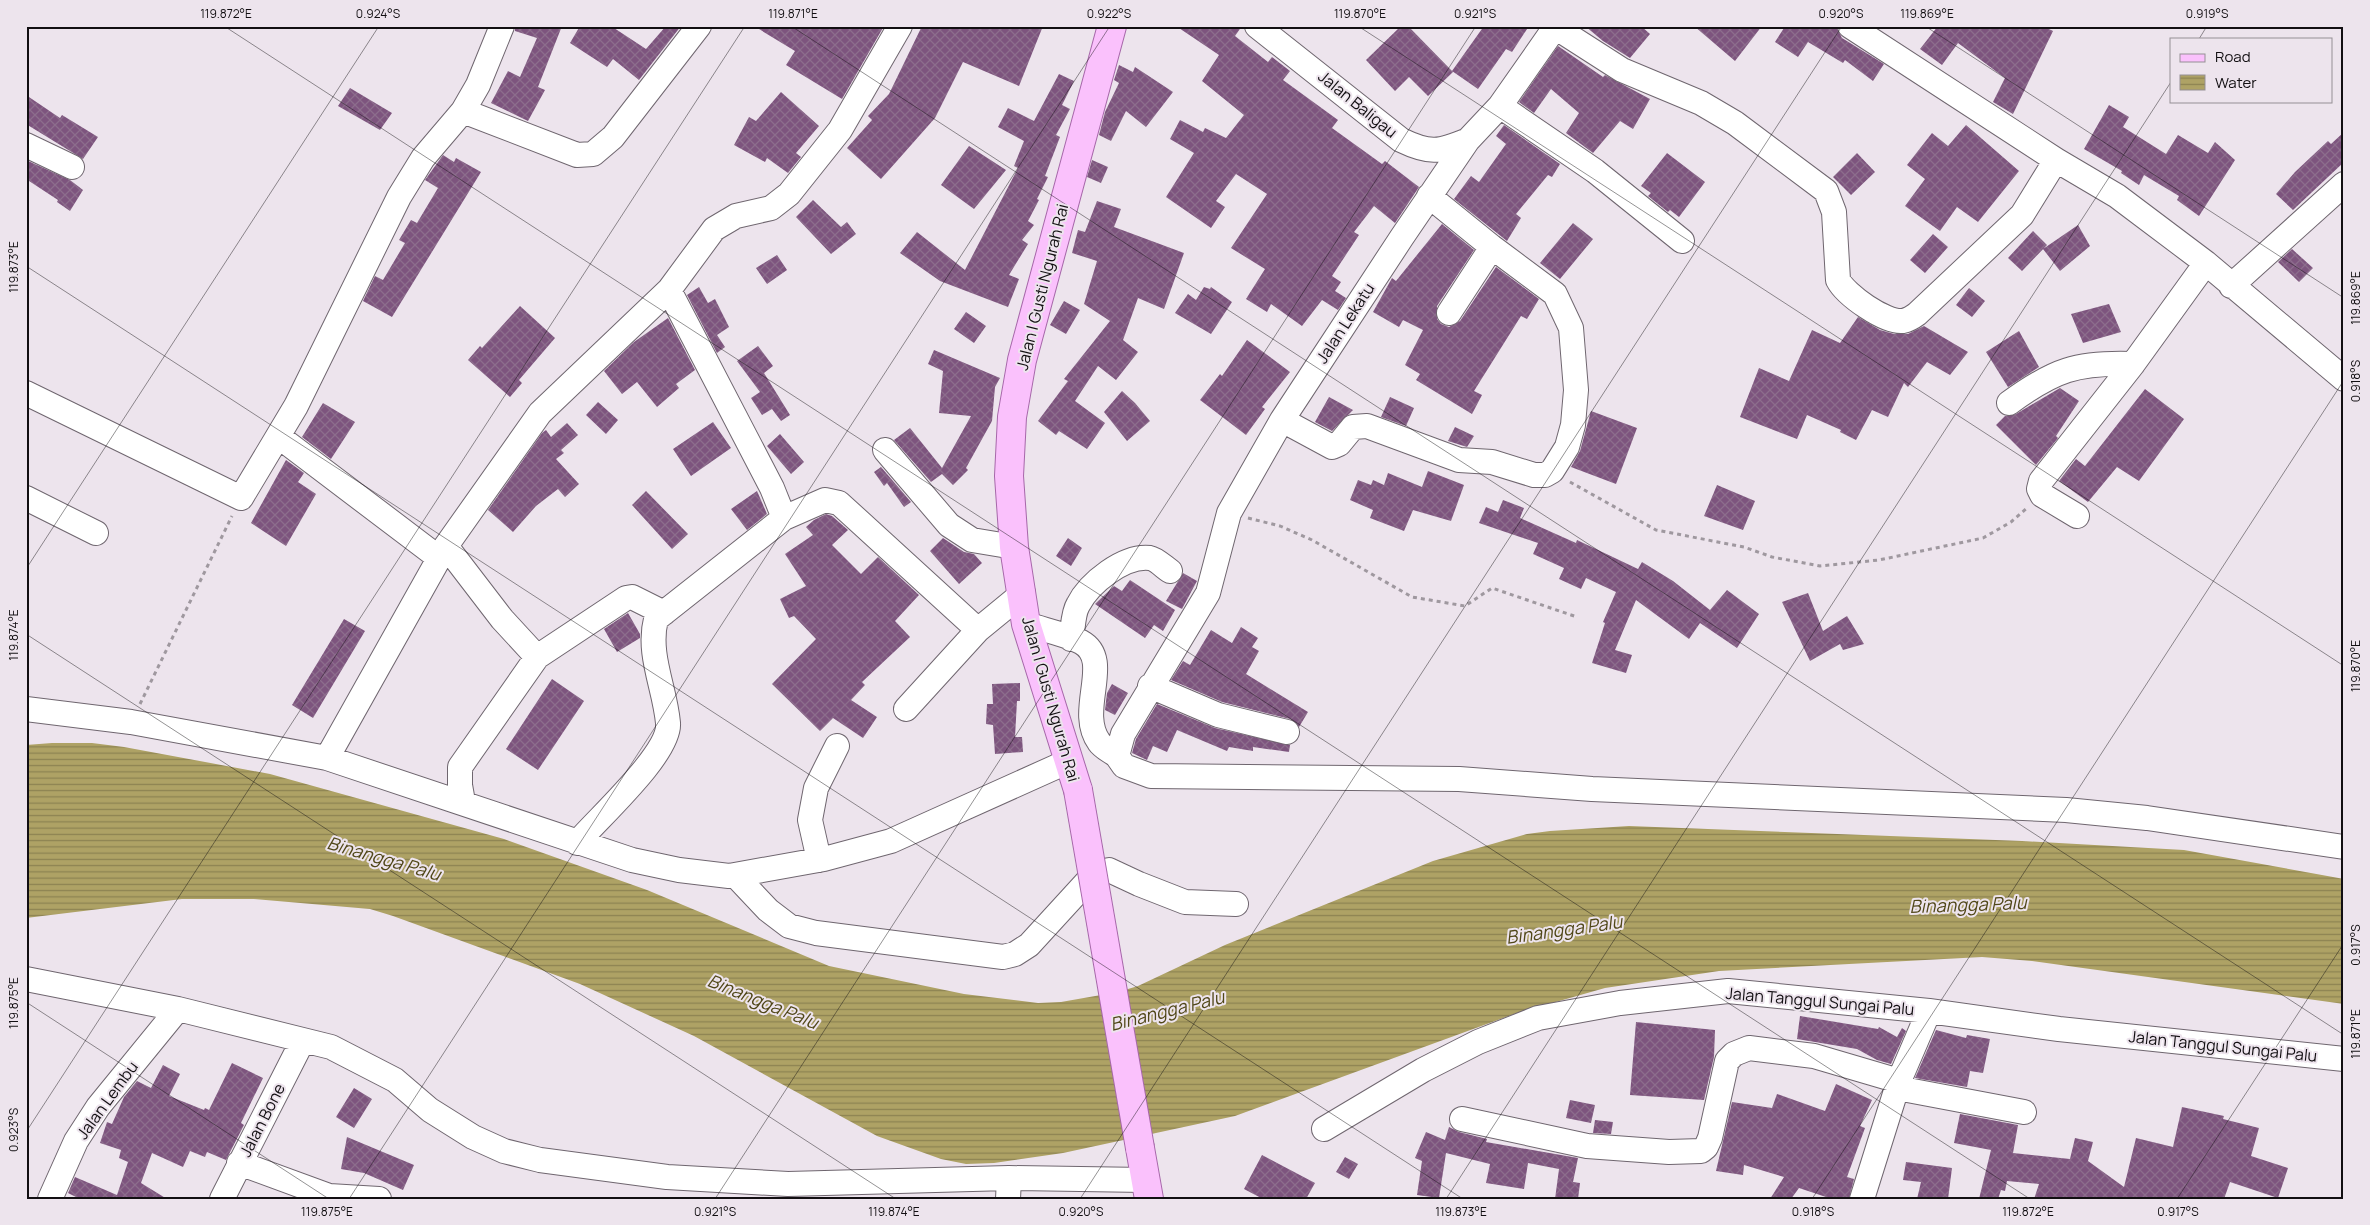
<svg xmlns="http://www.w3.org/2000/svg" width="2370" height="1225" viewBox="0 0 2370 1225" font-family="Manrope,sans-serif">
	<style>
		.water { fill: url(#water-rules) }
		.building { fill: url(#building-cross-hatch) }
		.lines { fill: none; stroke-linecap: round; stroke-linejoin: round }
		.minor-casing { stroke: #6f666f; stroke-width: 26 }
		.major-casing { stroke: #a667a9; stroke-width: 30 }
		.path { stroke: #9f989f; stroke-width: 3; stroke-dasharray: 4 4; stroke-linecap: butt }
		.minor { stroke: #fff; stroke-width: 24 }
		.major { stroke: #fac1fc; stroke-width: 28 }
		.major-bridge-casing { stroke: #a667a9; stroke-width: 30; stroke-linecap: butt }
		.major-bridge { stroke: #fac1fc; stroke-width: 28 }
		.ticks { fill: none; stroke: #120f12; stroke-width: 1; stroke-opacity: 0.45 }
		.labels { text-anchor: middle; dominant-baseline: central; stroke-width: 4; stroke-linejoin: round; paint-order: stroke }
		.street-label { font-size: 16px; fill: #120f12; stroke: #ede4ed }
		.water-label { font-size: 18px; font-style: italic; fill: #504718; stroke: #ede4ed }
		.neatline { fill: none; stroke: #120f12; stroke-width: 2 }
		.ticks-label { font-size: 12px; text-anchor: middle; fill: #120f12 }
	</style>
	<defs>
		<pattern id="water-rules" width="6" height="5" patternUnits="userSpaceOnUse" patternTransform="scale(1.25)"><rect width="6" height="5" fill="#aea265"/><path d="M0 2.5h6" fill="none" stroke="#8c8252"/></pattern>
		<pattern id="building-cross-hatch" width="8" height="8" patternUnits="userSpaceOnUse" patternTransform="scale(1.25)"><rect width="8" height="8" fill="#7d547e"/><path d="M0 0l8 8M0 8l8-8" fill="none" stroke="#8c6d8c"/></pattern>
	</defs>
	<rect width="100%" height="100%" fill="#ede4ed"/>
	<path class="water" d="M52 743H92L124 747 270 774 504 839 647 890 829 966 964 994 1038 1003 1061 1002 1118 992 1138 986 1225 945 1433 861 1527 834 1550 831 1629 826 2022 841 2184 850 2344 879V1004L2032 961 1982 957 1719 971 1605 988 1517 1013 1235 1116 1063 1153 994 1163 966 1164 941 1159 877 1136 694 1036 580 984 393 916 370 909 254 899H182L26 918V745Z"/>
	<path class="building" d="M515 26H562L538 87 545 90 528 121 491 103 508 71 520 77 537 38 515 31Z
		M580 26H611L646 49 666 26H681L639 80 613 59 607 67 570 43Z
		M754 26H884L842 99 786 65 795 51Z
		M922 26H1043L1019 86 963 62 935 118 881 179 847 148 872 120 868 116 889 94Z
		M1176 26H1242L1235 36 1268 62 1272 57 1290 71 1283 80 1338 120 1332 128 1382 164 1385 161 1419 187 1395 223 1374 206 1354 232 1359 235 1332 276 1341 282 1335 291 1346 298 1338 310 1322 300 1302 326 1271 304 1267 312 1246 299 1265 269 1231 248 1267 194 1236 174 1216 201 1225 207 1211 228 1166 197 1194 153 1170 139 1180 120 1203 132 1205 128 1226 138 1244 115 1202 81 1219 55Z
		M1401 26H1408L1453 72 1428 96 1409 77 1395 91 1366 60Z
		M1484 26H1529L1512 52 1506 49 1478 89 1452 71Z
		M1585 26H1641L1650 34 1630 58 1603 41Z
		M1694 26H1762L1735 61Z
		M1780 26H1836L1842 38 1884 64 1873 81 1845 60 1843 63 1808 42 1798 57 1775 42 1784 28Z
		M1938 26H2043L2053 31 2013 114 1993 102 2005 78 1958 43 1942 65 1920 49Z
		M1558 46 1603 77 1605 75 1650 99 1633 129 1620 121 1593 153 1566 133 1579 113 1551 89 1534 113 1519 102Z
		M1119 65 1133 72 1135 67 1173 92 1146 127 1126 111 1111 141 1099 135 1105 112 1119 83 1114 80Z
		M1059 74 1074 81 1062 105 1070 109 1056 135 1060 137 1045 176 1048 177 1037 199 1039 200 1028 221 1034 225 1022 240 1028 244 1009 275 1019 279 1008 307 940 281 900 253 917 232 965 270 1018 168 1014 166 1024 141 998 127 1008 108 1034 121Z
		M350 88 392 113 380 130 338 106Z
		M781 92 819 126 796 153 801 157 788 173 767 158 765 162 734 145 749 117 756 121Z
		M26 95 60 118 62 115 98 137 83 159 26 124Z
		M2109 105 2129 117 2123 127 2166 154 2178 135 2208 153 2215 142 2235 160 2199 216 2177 200 2179 196 2144 175 2139 185 2121 173 2122 171 2084 149Z
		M1504 125 1560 164 1552 177 1548 175 1516 214 1521 218 1507 241 1454 199 1471 176 1479 182 1506 144 1496 136Z
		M1966 125 2019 171 1978 222 1957 207 1940 231 1905 206 1925 179 1907 165 1932 133 1948 146Z
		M2344 132V162L2293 210 2276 194 2295 172 2328 141 2331 144Z
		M969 146 1006 170 974 209 941 185Z
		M1667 153 1705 182 1679 217 1670 210 1668 212 1648 196 1651 193 1641 186Z
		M1857 153 1875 172 1851 195 1833 177Z
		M443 155 454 162 456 158 481 172 392 317 363 301 375 276 383 280 405 243 399 240 411 220 417 223 438 188 425 180Z
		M26 160 70 180 83 190 70 211 57 202 58 200 26 179Z
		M1092 160 1108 167 1101 183 1087 177Z
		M813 200 841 227 847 222 856 234 831 254 796 217Z
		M1097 201 1121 209 1114 227 1184 253 1164 309 1138 298 1123 340 1138 352 1116 380 1098 366 1075 401 1105 423 1087 449 1059 431 1056 435 1038 421 1068 381 1064 379 1110 321 1084 304 1097 261 1072 253 1078 230 1085 232Z
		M1573 223 1593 239 1560 279 1540 263Z
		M1442 224 1474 250 1437 306V319L1441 324 1449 327 1460 321 1496 267 1539 299 1527 319 1521 316 1474 391 1482 395 1472 414 1416 380 1420 374 1405 365 1423 330 1403 320 1399 327 1373 312 1392 278 1396 281Z
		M2078 225 2090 246 2060 271 2043 249Z
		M2033 231 2047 245 2022 271 2008 258Z
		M1933 234 1948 247 1925 273 1910 260Z
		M2292 249 2313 268 2299 282 2278 262Z
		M777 255 787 270 767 284 756 268Z
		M699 287 708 303 715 299 729 327 717 335 725 347 717 353 687 295Z
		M1204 287 1210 289 1211 287 1232 302 1211 334 1175 313 1188 294 1196 300Z
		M1969 288 1985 301 1972 317 1956 305Z
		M1064 301 1080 310 1066 334 1050 325Z
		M2109 304 2121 332 2083 343 2071 314Z
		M520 306 555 338 519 380 522 383 510 397 468 360 480 346 482 348Z
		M966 312 986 326 974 343 954 329Z
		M1858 317 1880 330 1894 334H1908L1924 326 1968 352 1950 375 1927 362 1908 387 1904 383 1888 417 1872 410 1856 440 1840 432 1841 430 1807 415 1797 439 1740 417 1759 368 1789 381 1812 330 1840 343Z
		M668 318 695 370 676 384 679 388 657 407 637 382 622 394 604 371 634 342Z
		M2019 331 2039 367 2008 387 1986 352Z
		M1247 340 1290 372 1262 407 1265 409 1246 435 1200 400 1220 374 1222 376Z
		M758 346 773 366 764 373 790 415 781 421 772 409 762 415 751 398 760 392 737 361Z
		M934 350 1000 378 995 387 992 421 966 468 968 470 953 485 942 474 931 482 894 440 910 428 942 468 971 416 939 413 943 371 928 364Z
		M2060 388 2079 401 2056 436 2058 438 2036 465 1996 425 2005 416 2016 414Z
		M2145 389 2184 419 2139 481 2117 467 2088 502 2059 481 2076 459 2085 466Z
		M1122 391 1135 403 1150 421 1127 441 1104 412Z
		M1329 397 1353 410 1332 431 1315 422Z
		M1390 397 1414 408 1406 426 1381 417Z
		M598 402 618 420 606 434 586 415Z
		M323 403 355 422 331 459 302 437Z
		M1591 411 1637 428 1616 484 1571 467 1580 451Z
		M713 422 731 448 691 476 673 449Z
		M567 423 578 435 561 450 564 453 556 459 579 484 565 497 558 489 536 506 513 532 488 510 542 433 546 430 551 437Z
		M1455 427 1474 436 1467 447 1448 441Z
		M780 434 804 462 791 474 767 446Z
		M286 460 304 473 298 482 316 494 286 546 251 523Z
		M881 467 911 502 904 507 887 483 884 486 874 472Z
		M1428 471 1464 485 1451 521 1413 510 1404 531 1370 518 1373 510 1350 500 1358 480 1371 485 1373 480 1384 485 1388 473 1422 487Z
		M1717 485 1755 501 1743 530 1704 516Z
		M646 491 688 534 672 549 632 505Z
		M757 491 767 514 747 530 731 509Z
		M1503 500 1524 508 1520 518 1576 543 1577 540 1638 569 1642 562 1673 581 1710 610 1727 590 1759 614 1737 648 1700 623 1689 639 1636 600 1615 650 1632 655 1626 673 1592 663 1605 623 1603 622 1616 592 1586 578 1581 589 1559 579 1564 568 1533 554 1538 543 1479 523 1486 507 1498 512Z
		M826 514 832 516 848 530 832 545 861 574 878 557 919 595 895 621 910 637 862 682 865 685 851 700 877 717 863 738 833 718 820 731 772 684 816 639 794 616 789 618 780 599 806 586 785 554 813 535 806 527 814 520Z
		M943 538 964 552 974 554 982 563 959 584 930 551Z
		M1068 538 1082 548 1071 566 1056 556Z
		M1183 573 1197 581 1182 609 1166 601Z
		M1130 580 1175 610 1163 631 1154 625 1145 638 1095 604 1114 586 1122 591Z
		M1808 593 1823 631 1847 616 1864 644 1843 650 1840 644 1810 661 1782 602Z
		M628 613 640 634V638L617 652 604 629Z
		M344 619 365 631 313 718 292 705Z
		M1241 627 1258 638 1252 647 1259 651 1246 674 1308 712 1299 727 1290 719 1222 702 1171 680 1183 661 1190 665 1211 630 1232 643Z
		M552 679 584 701 538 770 506 749Z
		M1020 683V701H1017L1015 737H1022L1023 752 995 754 993 725 986 724 987 704H993L992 684Z
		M1112 684 1128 693 1115 715 1105 710 1107 693Z
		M1157 704 1215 728 1290 745 1289 752 1253 747V751L1229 747 1227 751 1177 730 1167 752 1153 746 1147 760 1132 753 1136 739Z
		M1800 1016 1878 1029 1879 1027 1897 1037 1902 1028 1906 1031 1891 1064 1877 1060 1857 1049 1797 1039Z
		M1636 1022 1715 1030 1714 1057 1704 1100 1630 1095Z
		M1936 1030 1966 1038 1967 1035 1990 1039 1983 1073 1970 1071 1967 1087 1915 1078Z
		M232 1063 263 1078 241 1123 244 1125 226 1160 207 1152 205 1157 190 1151 183 1167 152 1153 141 1183 167 1199H80L68 1193 75 1177 117 1195 128 1162 119 1158 121 1150 100 1143 107 1122 112 1124 124 1097 137 1081 151 1088 163 1065 180 1074 169 1096 204 1110 205 1108 209 1110Z
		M1836 1084 1872 1100 1860 1126 1865 1128 1847 1177 1854 1179 1849 1199H1832L1799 1188 1791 1199H1770L1784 1177 1744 1165 1743 1175 1716 1171 1732 1102 1772 1108 1777 1094 1825 1111Z
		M354 1088 372 1099 354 1128 336 1117Z
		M1570 1100 1595 1105 1591 1123 1566 1118Z
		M2182 1107 2224 1116 2223 1119 2259 1128 2251 1156 2288 1168 2278 1198 2230 1182 2224 1199H2034L2039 1184 2007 1181 2005 1191 2001 1190 1998 1199H1979L1991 1150 1954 1143 1960 1114 2018 1125 2013 1153 2070 1159 2075 1138 2093 1142 2088 1161 2124 1187 2136 1138 2173 1147Z
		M1595 1120 1613 1122 1611 1134 1593 1133Z
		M1449 1127 1459 1132 1487 1139 1486 1142 1578 1158 1573 1182 1580 1183 1578 1199H1555L1559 1169 1528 1163 1524 1189 1486 1183 1490 1164 1446 1153 1439 1198 1417 1195 1422 1161 1415 1158 1426 1132 1445 1140Z
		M347 1137 414 1165 403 1190 364 1173 341 1169Z
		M1262 1155 1315 1183 1306 1199H1263L1244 1189Z
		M1345 1157 1358 1164 1349 1179 1336 1172Z
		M1906 1162 1952 1168 1948 1199H1917L1921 1182 1903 1180Z"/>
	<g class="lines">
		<defs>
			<path id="minor" d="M1257 26 1401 140C1430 154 1439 152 1468 140
				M1556 26 1500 106 1468 140 1402 237 1282 420 1229 513 1208 593 1123 734 1117 756 1124 766 1151 776 1459 779 1592 789 2066 810 2147 818 2344 847
				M1555 27 1622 70 1701 103 1735 123 1826 191 1834 212 1838 280C1846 295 1885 323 1903 321 1908 320 1913 317 1917 314L2022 215 2056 160 1850 26
				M1500 106 1595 171 1682 241
				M463 111 577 155 593 154 613 137 699 26
				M26 145 72 167
				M2056 160 2117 196 2206 263 2344 379
				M2231 286 2344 184
				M1449 313 1492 247
				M26 393 241 498 296 406 399 197 423 158 463 111 478 85 502 26
				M2009 403C2054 370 2077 362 2133 364
				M1282 420 1332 447 1339 444 1353 427 1367 426 1459 460 1492 462 1534 475H1545L1552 471 1567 447 1573 425 1576 390 1571 328 1555 294 1492 247 1429 196
				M278 436 439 558
				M885 450 949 525 972 540 1014 547
				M26 498 96 533
				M2077 516 2042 495 2039 489 2041 481 2133 364 2206 263
				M784 518 825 500 839 503 978 630 1023 593
				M446 546 502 619 537 657 626 598 632 597 664 613
				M1026 624C1044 630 1065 634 1081 642 1114 660 1076 710 1099 742 1103 748 1111 751 1117 756
				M1071 639C1073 629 1073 613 1078 605 1089 583 1124 555 1150 558 1156 559 1164 567 1170 571
				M1150 686 1218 715 1287 732
				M26 709 131 722 327 758 632 860 679 870 729 876 824 859 891 841 1069 761
				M906 709 978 630
				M327 758 446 546 540 413 669 290 714 229 736 216 771 208 789 194 840 130 900 26
				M463 802 460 785V767L537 657
				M577 843C597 819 671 753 668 723 665 688 647 654 656 619L784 518 772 488 669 290
				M819 860 810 820 816 788 837 746
				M735 875 768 910 789 926 816 933 1003 957 1015 954 1029 945 1094 874 1109 870 1139 884 1185 902 1236 904
				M26 979 178 1009 331 1047 395 1080 430 1110 473 1137 504 1151 540 1160 667 1177 788 1184 1009 1178 1008 1199
				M1897 1088 2024 1112
				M1462 1119 1587 1146 1669 1152 1701 1151 1706 1147 1710 1138 1727 1061 1734 1054 1749 1048 1814 1056 1899 1081
				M1324 1129 1423 1070 1478 1042 1538 1018 1620 1003 1728 991 1929 1011 2059 1029 2344 1059
				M239 1163 329 1196 379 1199
				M1009 1178 1145 1180
				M50 1199 76 1141 98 1107 178 1009
				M222 1199 302 1042
				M1862 1199 1899 1081 1929 1011"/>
			<path id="major" d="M1078 790 1026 624 1014 547 1009 476 1012 417 1022 360 1112 26
				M1140 1148 1149 1199"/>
		</defs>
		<use href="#minor" class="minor-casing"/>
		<use href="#major" class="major-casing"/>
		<path class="path" d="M1570 482 1656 530 1744 547 1772 557 1820 566 1879 560 1983 538 2011 522 2027 508
			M1248 518 1280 526 1312 540 1412 597 1465 606 1492 588 1577 617
			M140 704 232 516"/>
		<use href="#minor" class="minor"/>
		<use href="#major" class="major"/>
		<defs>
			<path id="major-bridge" d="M1078 790 1140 1148"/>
		</defs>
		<use href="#major-bridge" class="major-bridge-casing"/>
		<use href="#major-bridge" class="major-bridge"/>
	</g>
	<path class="ticks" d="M224 26 2030 1199M791 26 2344 1035M1358 26 2344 666M1925 26 2344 298M2199 39 2207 26M26 266 1463 1199M26 569 379 26M26 634 896 1199M26 1002 329 1199M26 1132 745 26M349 1199 1110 26M715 1199 1476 26M1080 1199 1842 26M1446 1199 2171 82M1812 1199 2344 380M2177 1199 2344 943"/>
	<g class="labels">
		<g class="street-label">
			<text transform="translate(1358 104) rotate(39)">Jalan Baligau</text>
			<text transform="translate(1042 287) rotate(-76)">Jalan I Gusti Ngurah Rai</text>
			<text transform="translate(1345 323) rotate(-57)">Jalan Lekatu</text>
			<text transform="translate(1051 699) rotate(74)">Jalan I Gusti Ngurah Rai</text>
			<text transform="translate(1820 1001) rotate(5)">Jalan Tanggul Sungai Palu</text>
			<text transform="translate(2223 1046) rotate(6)">Jalan Tanggul Sungai Palu</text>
			<text transform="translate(107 1100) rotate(-54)">Jalan Lembu</text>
			<text transform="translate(262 1120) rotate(-63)">Jalan Bone</text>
		</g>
		<g class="water-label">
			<text transform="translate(384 858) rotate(16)">Binangga Palu</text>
			<text transform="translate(1968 904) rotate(-2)">Binangga Palu</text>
			<text transform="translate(1564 929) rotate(-8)">Binangga Palu</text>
			<text transform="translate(763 1001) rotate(22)">Binangga Palu</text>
			<text transform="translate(1167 1010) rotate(-14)">Binangga Palu</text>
		</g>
	</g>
	<rect width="2370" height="1225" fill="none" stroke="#ede4ed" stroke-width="55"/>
	<rect x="2170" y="38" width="162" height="65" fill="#ede4ed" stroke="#958f95"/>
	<rect x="2180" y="54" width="25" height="8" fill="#fac1fc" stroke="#958f95"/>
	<text x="2215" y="62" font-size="15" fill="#120f12">Road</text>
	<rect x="2180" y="75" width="25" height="15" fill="url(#water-rules)" stroke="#958f95"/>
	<text x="2215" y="88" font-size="15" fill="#120f12">Water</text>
	<rect x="28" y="28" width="2314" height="1170" class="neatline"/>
	<g class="ticks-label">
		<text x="226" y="18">119.872°E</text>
		<text x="378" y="18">0.924°S</text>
		<text x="793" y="18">119.871°E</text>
		<text x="1109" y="18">0.922°S</text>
		<text x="1360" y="18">119.870°E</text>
		<text x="1475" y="18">0.921°S</text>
		<text x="1841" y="18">0.920°S</text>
		<text x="1927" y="18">119.869°E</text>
		<text x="2207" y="18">0.919°S</text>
		<text transform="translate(14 267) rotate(-90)" y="4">119.873°E</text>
		<text transform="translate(2356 298) rotate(-90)" y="4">119.869°E</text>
		<text transform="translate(2356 381) rotate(-90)" y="4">0.918°S</text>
		<text transform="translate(14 635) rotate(-90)" y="4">119.874°E</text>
		<text transform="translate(2356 666) rotate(-90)" y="4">119.870°E</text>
		<text transform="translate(2356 945) rotate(-90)" y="4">0.917°S</text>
		<text transform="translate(14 1003) rotate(-90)" y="4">119.875°E</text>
		<text transform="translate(2356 1034) rotate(-90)" y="4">119.871°E</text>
		<text transform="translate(14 1130) rotate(-90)" y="4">0.923°S</text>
		<text x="327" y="1216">119.875°E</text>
		<text x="715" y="1216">0.921°S</text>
		<text x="894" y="1216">119.874°E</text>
		<text x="1081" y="1216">0.920°S</text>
		<text x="1461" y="1216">119.873°E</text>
		<text x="1813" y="1216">0.918°S</text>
		<text x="2028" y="1216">119.872°E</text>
		<text x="2178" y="1216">0.917°S</text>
	</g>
</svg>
